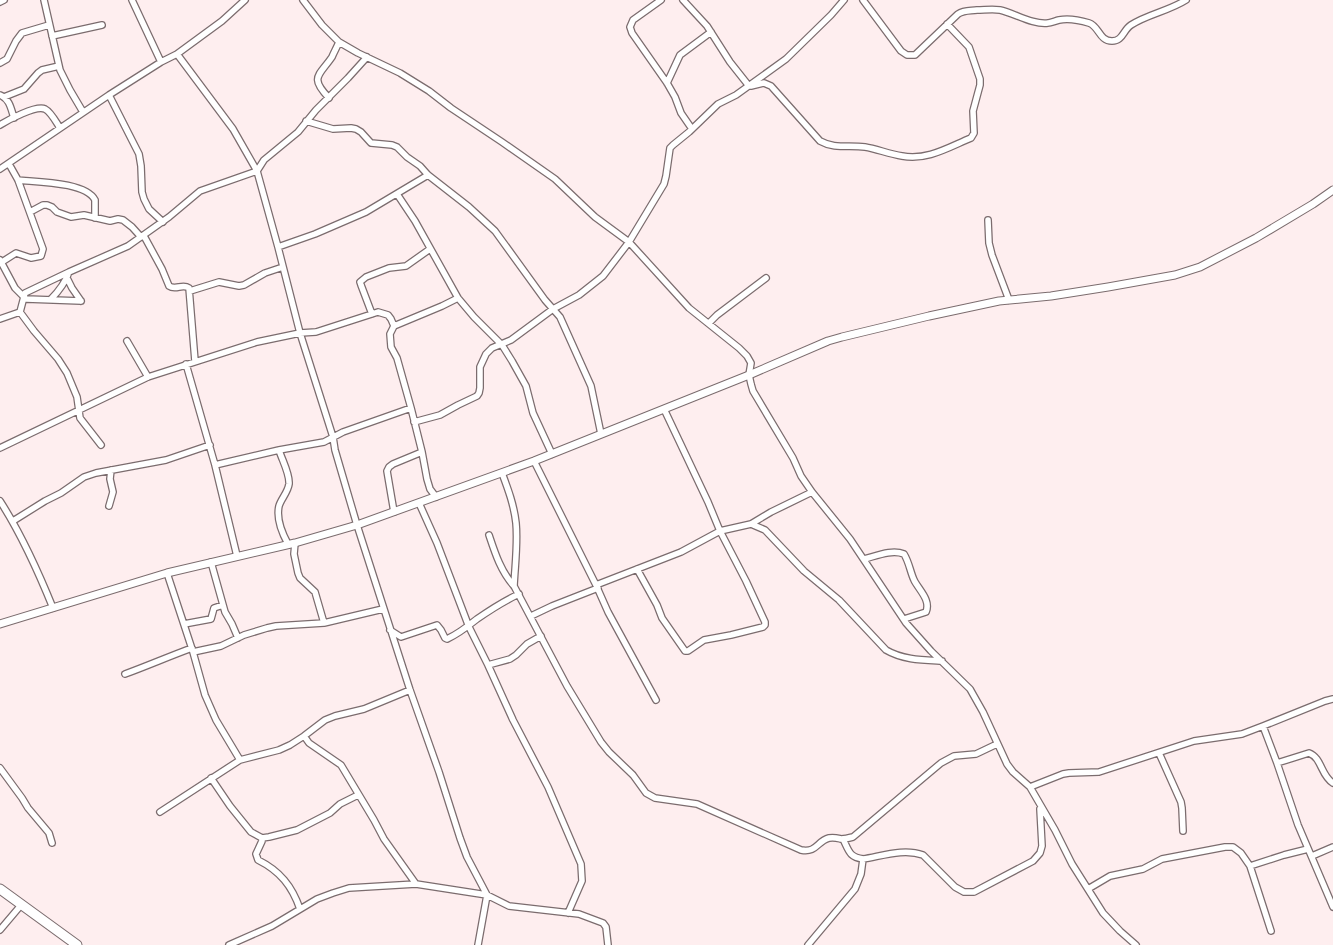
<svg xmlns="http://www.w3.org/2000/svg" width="1333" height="945" viewBox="0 0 1333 945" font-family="Helvetica,sans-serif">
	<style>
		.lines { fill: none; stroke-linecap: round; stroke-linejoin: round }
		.minor-casing { stroke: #7b6c6e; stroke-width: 8 }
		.tertiary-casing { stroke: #7b6c6e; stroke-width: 9 }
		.primary-casing { stroke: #7b6c6e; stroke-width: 11 }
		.minor { stroke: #fff; stroke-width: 5.5 }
		.tertiary { stroke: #fff; stroke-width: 7 }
		.primary { stroke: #fff; stroke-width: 9 }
	</style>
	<rect width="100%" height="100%" fill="#feeeef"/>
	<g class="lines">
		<defs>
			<path id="minor" d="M44 0 60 70 70 90 83 112
				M132 0 161 62
				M303 0 322 25 339 42 358 53 400 73 429 91 451 108 502 142 555 179 595 217 629 242 689 308 739 348 747 356 751 363 749 375 751 384 753 391 793 458 801 476 812 492 850 539 906 623 931 651 970 689 983 712 1007 764 1013 772 1030 787 1055 830 1072 864 1103 913 1120 931 1136 945
				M661 0 633 20 630 27 632 33 667 83 675 97 681 113 692 129
				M683 0 707 26 730 62 749 86
				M863 0 901 51 907 55H915L958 14C964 10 970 11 977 10 984 10 993 9 1000 10 1014 13 1033 25 1048 23 1051 23 1055 21 1059 20 1069 18 1079 20 1089 23 1099 26 1099 41 1112 41 1123 41 1123 30 1131 25 1148 14 1169 11 1186 0
				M0 2 4 0
				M52 36 102 25
				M177 54 233 129 257 171 278 247 300 333 333 437 335 450 357 525 410 690 439 772 460 838 467 857 487 895 478 945
				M0 63 7 59 16 41 22 33 49 25
				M667 83 680 55 711 32
				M751 86 764 83 771 86 820 141C834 149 849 145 865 147 877 149 889 154 902 156 927 161 949 147 971 138L974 133 973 111 980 85V79L969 47 947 24
				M0 95C10 99 11 109 14 118
				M109 95 139 154 141 166 142 192 144 199 149 209 163 222
				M4 97 24 89 38 73 42 70 59 66
				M329 98C309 77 319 76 332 57 334 52 337 47 339 42
				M306 121 333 129 351 128 356 129 361 132 371 143 392 145 397 147 407 157 420 166 428 175 469 207 495 231 545 300 560 317 591 386 601 434
				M0 125C8 120 36 105 45 109 51 112 56 122 60 128
				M0 169 109 95 161 62 177 54 222 21 245 0
				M18 180C37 182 86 182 95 200V218
				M397 194 415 221 458 298 474 317 502 345 512 361 526 386 533 413 552 454
				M30 212 43 205H47L52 207 57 212 71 217 84 215 110 221 118 219 123 220 132 227 141 237
				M988 220 989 243 992 255 1009 300
				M144 236 162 269 169 286C176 291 182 283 189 288L195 361
				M278 247 315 234 366 212 428 175
				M0 260 15 288 26 299 81 301
				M2 262 16 253 31 258 41 256 43 249 18 180 9 164
				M67 278 72 288 81 301
				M190 291 219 282 239 286 244 285 265 273 283 267
				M51 299C59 291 65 283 69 272L128 246 169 217 200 191 257 171 264 160 298 132 316 110 348 78 367 57
				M20 312 34 331 58 359 67 373 77 397 80 418 101 445
				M20 312 25 293 69 272
				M372 314 361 285 360 282 366 277 389 268 406 266 430 249
				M0 319 20 312
				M709 323 717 315 766 278
				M394 326 442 306 458 298
				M127 341 148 377
				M186 364 215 465 237 556
				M414 422 440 415 458 405 477 396 479 393 480 388V367L486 354 492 348 511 340 553 309 579 295 603 276 629 242 664 184 666 176 670 148 673 145 689 132 718 104 736 95 786 59 831 15 844 0
				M0 448 148 377 257 342 300 333 316 332 378 312 388 315 391 319 394 326 390 334 391 347 397 358 411 408 422 452 427 479 430 489 436 497
				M279 450C282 460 290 474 289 484 288 492 281 499 279 506 276 519 282 533 288 544
				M534 461 596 585 608 612 656 700
				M215 465 279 450 324 442 343 432 411 408
				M502 473C508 489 514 505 516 523 518 543 515 565 514 586
				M0 501C22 535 38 571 53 608
				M419 503 437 543 469 627 488 665 513 720 548 787 581 864 582 881 568 913
				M109 506 113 492 110 479 111 470
				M394 512 387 471 389 467 393 464 422 452
				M13 521 45 501 61 493 84 477 96 473 166 460 210 445
				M751 524 765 530 804 571 839 600 886 650C903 660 923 660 942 661
				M489 535C495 553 501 572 514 586L567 686 601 742 609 752 633 775 646 793 655 798 697 804 801 850C817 853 817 841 829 838 834 837 837 838 841 839 845 839 849 838 853 837L941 763 954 756 976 754 997 744
				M295 543 294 554 298 573 300 578 315 592 324 623
				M864 559C876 556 892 549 904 554 909 562 910 571 914 580 919 590 931 600 926 612L904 619
				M211 562 225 612 232 624 238 638
				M637 569 657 605 662 618 685 651H688L704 640 731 635 763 627 765 625V622L746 581 720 531 708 502 664 409
				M167 573 193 652 205 695 216 720 240 760
				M596 585 681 552 720 531 751 524 771 512 812 492
				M531 616 552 606 598 588
				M184 624 211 619 214 608 223 605
				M390 630 401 637 437 625 441 630 445 638 447 639C458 634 467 627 477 619 490 610 504 601 519 594
				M193 652 221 646 244 635 267 628 276 626 324 623 383 609
				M488 665 510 659 516 655 527 644 541 636
				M125 674C147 666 170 656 192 648
				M1263 726 1277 763 1298 825 1333 907
				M304 736 309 743 341 765 374 820 384 839 416 884
				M1159 753 1181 802 1182 808 1183 831
				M1277 763 1309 753C1322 758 1321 776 1333 783
				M0 768 22 798 28 808 49 833 52 843
				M211 778 230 806 251 832 262 838 269 837 297 830 330 813 340 804 358 795
				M1030 787 1063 774 1069 773 1099 772 1194 741 1242 734 1263 726 1325 701 1333 699
				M160 812 240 760 279 750 290 745 304 736 325 720 335 716 364 709 410 690
				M262 838V841L256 854 258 860C280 871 292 886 300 909
				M843 839C849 851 849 857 863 859 882 856 904 848 923 855L955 887 964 892H974L1033 861 1040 853 1042 846 1040 809
				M1312 856 1333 847
				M1250 866 1284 855 1308 849
				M1088 889 1110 876 1143 869 1162 859 1225 847H1233L1241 853 1250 866 1271 931
				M0 930 22 904
				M229 945 272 926 317 899 333 893 349 888 416 884 487 895 509 906 579 914 603 923 606 927 608 945
				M808 945 855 889 861 874 863 859"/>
			<path id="tertiary" d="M0 624 167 573 295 543 357 525 534 461 749 375 828 341 842 337 929 316 999 301 1051 296 1108 287 1175 275 1200 267 1256 238 1313 204 1333 190"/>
			<path id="primary" d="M0 889 77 945"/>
		</defs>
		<use href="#minor" class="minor-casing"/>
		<use href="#tertiary" class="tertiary-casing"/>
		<use href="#primary" class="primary-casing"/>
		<use href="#minor" class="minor"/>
		<use href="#tertiary" class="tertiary"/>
		<use href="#primary" class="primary"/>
	</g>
</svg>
